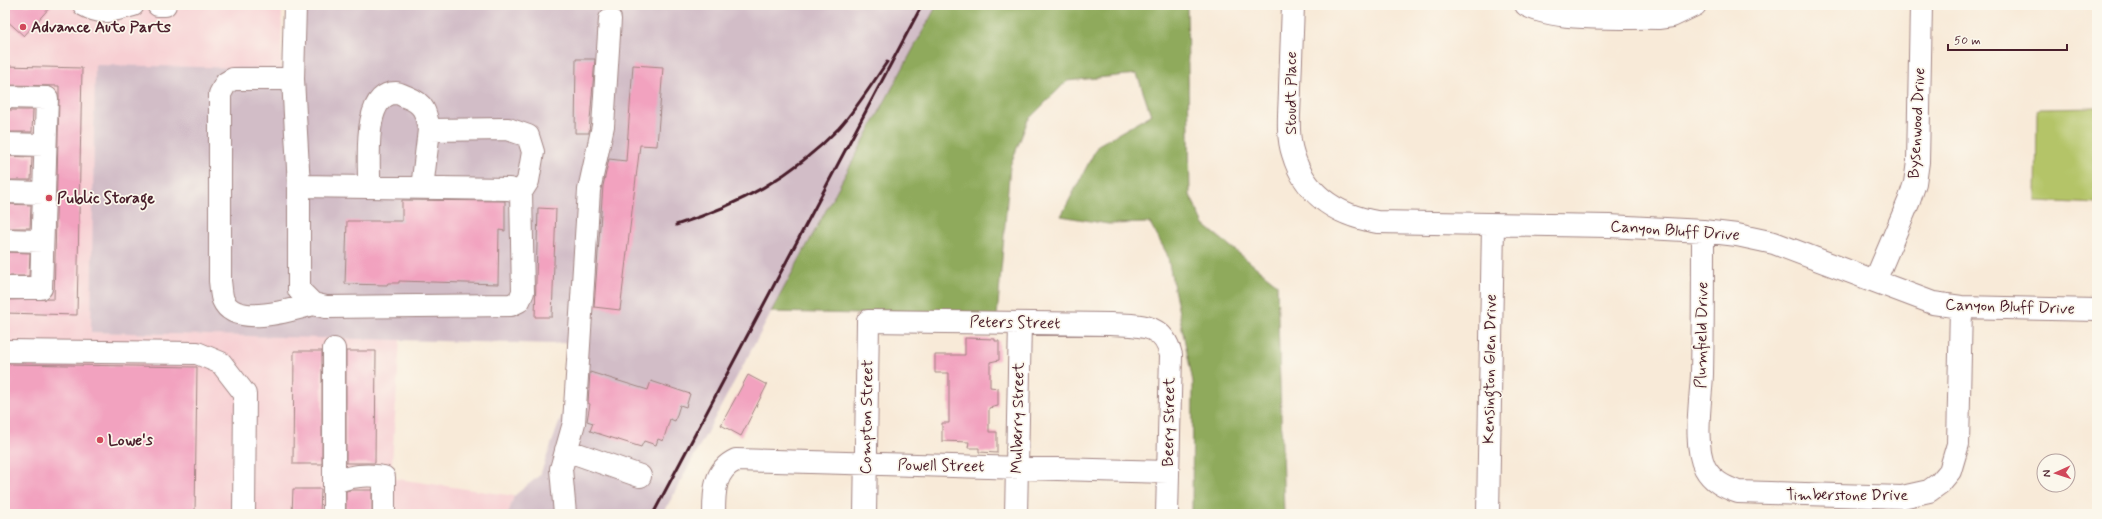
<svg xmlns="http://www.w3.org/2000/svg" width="2102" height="519" viewBox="0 0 2102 519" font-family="Mynerve,sans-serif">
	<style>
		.built { fill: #f7cfd3 }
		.industrial { fill: #d2bdc7 }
		.green { fill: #b4c467; stroke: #7f7249 }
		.forest { fill: #8faa5c; stroke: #6c6444 }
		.building { fill: #f2a2bf }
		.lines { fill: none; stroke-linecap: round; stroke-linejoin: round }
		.minor-casing { stroke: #a18482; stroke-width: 24 }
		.minor { stroke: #fff; stroke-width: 22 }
		.rail { stroke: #4a1f2b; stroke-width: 3 }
		.poi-dot { fill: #d1495b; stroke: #fbf7ec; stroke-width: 1.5 }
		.labels { text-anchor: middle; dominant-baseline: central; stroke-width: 3.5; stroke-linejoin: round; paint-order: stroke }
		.poi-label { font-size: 16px; font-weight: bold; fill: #4a1f2b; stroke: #fbf7ec; text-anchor: start }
		.street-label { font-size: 16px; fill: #4a1f2b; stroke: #fbf7ec }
	</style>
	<rect width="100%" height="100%" fill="#fbf7ec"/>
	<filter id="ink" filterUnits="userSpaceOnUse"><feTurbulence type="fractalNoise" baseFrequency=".025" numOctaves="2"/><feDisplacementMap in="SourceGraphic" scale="8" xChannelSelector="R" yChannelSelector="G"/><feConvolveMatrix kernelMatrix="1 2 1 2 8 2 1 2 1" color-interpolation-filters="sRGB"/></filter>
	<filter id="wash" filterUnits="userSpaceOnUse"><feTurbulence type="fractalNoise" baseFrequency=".012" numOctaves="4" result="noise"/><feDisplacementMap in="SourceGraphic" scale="16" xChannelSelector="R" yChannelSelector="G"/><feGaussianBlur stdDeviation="0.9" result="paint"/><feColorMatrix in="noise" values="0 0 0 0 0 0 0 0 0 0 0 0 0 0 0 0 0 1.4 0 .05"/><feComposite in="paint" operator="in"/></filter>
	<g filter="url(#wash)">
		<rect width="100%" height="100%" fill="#f8ead8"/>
		<path class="built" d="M5 5H282L281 69 91 332 400 339 391 478 514 496 508 514H5Z"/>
		<path class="industrial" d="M304 5H937L663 514H508L514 496 540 475 566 404 569 342 552 344 91 332 95 65 303 69Z"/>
		<path class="green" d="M2097 107V204L2036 201 2037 111 2040 108Z"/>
		<path class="forest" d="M937 5H1187L1190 195 1204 225 1277 284 1284 514H1192L1193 382 1167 254 1150 223 1108 224 1061 216 1098 145 1151 115 1137 74 1067 81 1028 120 1010 166 997 317 771 312Z"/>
		<g id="blocks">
			<path class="building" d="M5 5H52L24 36 5 19Z
				M576 59H595L589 133H575Z
				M633 65 663 67 657 146 640 145 620 310 594 307 603 186 609 159 626 161Z
				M5 66 82 68 77 315 5 313V300L54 299 59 98V86L5 85Z
				M5 110H33L32 132H5Z
				M5 156 32 157 31 180H5Z
				M402 200 505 201V231L499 230 498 284 399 281V283H388L387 285 345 284 347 221H402Z
				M5 204 31 205 30 228H5Z
				M538 208 556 209 552 317H535Z
				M5 252 30 253 29 276H5Z
				M965 338 995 339V341H999V360L990 362V387L998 388V406L989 408V432H997V453L979 452V448H968L969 442 942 441V423H949V373H935V355H965Z
				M294 351H322V464H293Z
				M346 351H376L375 463H346Z
				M5 364 197 367 195 514H5Z
				M590 372 648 390 651 381 690 394 686 407 680 405 675 421 670 419 663 441 658 439 656 445 644 441 641 447 590 431 593 423 587 421 590 404 588 403Z
				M748 375 767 385 741 436 721 425Z
				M293 489H321L320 514H292Z
				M350 490H372V514H346V491Z"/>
		</g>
	</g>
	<g filter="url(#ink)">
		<use href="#blocks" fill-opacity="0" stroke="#a18482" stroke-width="1"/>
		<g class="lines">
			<defs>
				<path id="minor" d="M84 5C103 16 113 10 133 5
					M158 5H165
					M295 5 293 79 299 186V290L313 304 326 307 511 305 519 301 523 292 521 192 509 189 299 186
					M1293 5C1292 32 1291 60 1290 87 1290 108 1286 133 1293 154 1305 195 1337 215 1377 222L1609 226 1703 231 1737 235 1774 243 1933 303 1961 307 2097 310
					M1526 5C1557 22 1621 17 1658 18L1672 16 1695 5
					M293 79H233L226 83 220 94V281C221 287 221 295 223 300 235 328 292 310 313 304
					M5 97 47 98 41 288H5
					M5 144 45 145
					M369 187C370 164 361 93 396 93 399 93 404 96 407 97 425 104 426 113 429 130
					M422 188 429 130 508 129 528 136 533 152 528 181 521 192
					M5 192 44 193
					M1703 231C1703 278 1703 326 1702 374 1701 400 1693 444 1705 468 1712 481 1724 487 1738 492L1902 497 1929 491 1940 483 1950 471 1958 444 1961 307
					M5 240 42 241
					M1875 281 1909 201 1915 183 1918 162 1921 5
					M334 349V514
					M5 351 197 353 221 363 245 394 244 514
					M566 450 640 476
					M334 483C351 475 366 474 384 477V514
					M565 514 561 469 574 423 589 190 603 126 610 19
					M714 514C714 492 714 470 736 460L1168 472
					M865 514 868 321 1110 324C1139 326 1163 322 1171 355L1167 514
					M1016 514 1020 323
					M1488 514 1493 225"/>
			</defs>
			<use href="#minor" class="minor-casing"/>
			<use href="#minor" class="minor"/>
			<path class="rail" d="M676 225C739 205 792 177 839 128 857 108 872 84 887 62
				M653 514 922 5"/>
		</g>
	</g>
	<g class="poi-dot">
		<circle cx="23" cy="27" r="4"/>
		<circle cx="49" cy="198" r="4"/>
		<circle cx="100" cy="440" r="4"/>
	</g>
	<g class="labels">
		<g class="poi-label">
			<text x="31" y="27">Advance Auto Parts</text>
			<text x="57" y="198">Public Storage</text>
			<text x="108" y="440">Lowe's</text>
		</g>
		<g class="street-label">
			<text transform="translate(1291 93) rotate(-90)">Stoudt Place</text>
			<text transform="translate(1917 123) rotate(-87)">Bysenwood Drive</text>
			<text transform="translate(1675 231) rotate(4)">Canyon Bluff Drive</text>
			<text transform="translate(2010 307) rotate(2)">Canyon Bluff Drive</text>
			<text transform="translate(1015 323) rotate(1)">Peters Street</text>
			<text transform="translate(1702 335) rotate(-89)">Plumfield Drive</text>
			<text transform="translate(1490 369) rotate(-89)">Kensington Glen Drive</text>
			<text transform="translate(867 417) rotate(-89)">Compton Street</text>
			<text transform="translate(1018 418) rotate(-89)">Mulberry Street</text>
			<text transform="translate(1169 422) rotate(-89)">Beery Street</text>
			<text transform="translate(941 466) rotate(1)">Powell Street</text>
			<text x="1847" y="495">Timberstone Drive</text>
		</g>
	</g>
	<rect width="2102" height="519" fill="none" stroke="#fbf7ec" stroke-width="20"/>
	<g transform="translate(2056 473) rotate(267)"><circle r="19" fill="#fbf7ec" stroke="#b4a19f"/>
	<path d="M0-3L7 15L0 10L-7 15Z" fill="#d1495b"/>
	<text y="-6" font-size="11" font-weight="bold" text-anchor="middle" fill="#4a1f2b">N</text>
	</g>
	<path d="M1948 44v6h119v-6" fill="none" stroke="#4a1f2b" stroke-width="2"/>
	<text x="1954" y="44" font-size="12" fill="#4a1f2b" stroke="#fbf7ec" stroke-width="3" paint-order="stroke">50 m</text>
</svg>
